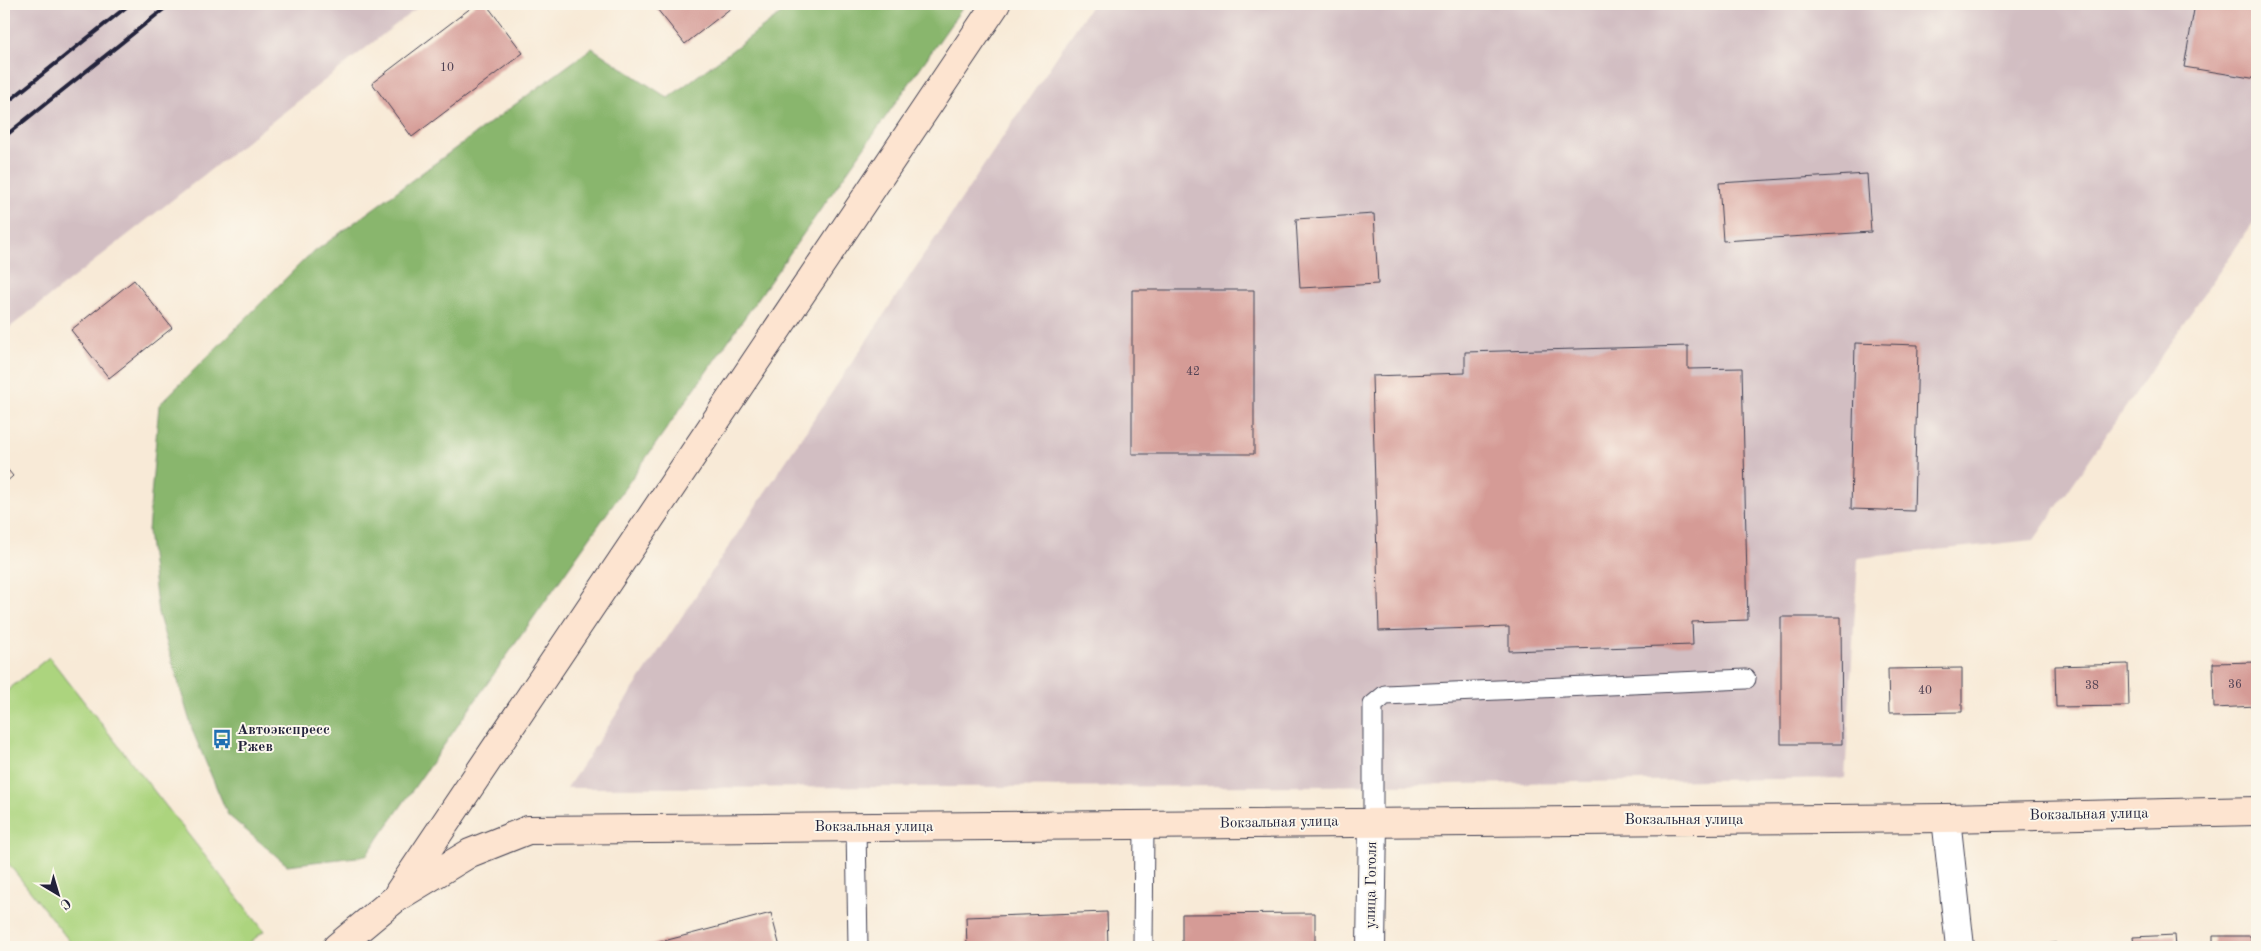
<svg xmlns="http://www.w3.org/2000/svg" width="2261" height="951" viewBox="0 0 2261 951" font-family="'Old Standard TT',serif">
	<style>
		.industrial { fill: #d2bec2 }
		.green { fill: #acd47e; stroke: #677b5c }
		.forest { fill: #89b66d; stroke: #566c54 }
		.building { fill: #d59b96 }
		.lines { fill: none; stroke-linecap: round; stroke-linejoin: round }
		.lane-casing { stroke: #424052; stroke-width: 21 }
		.street-casing { stroke: #424052; stroke-width: 30 }
		.secondary-casing { stroke: #424052; stroke-width: 30 }
		.lane { stroke: #fff; stroke-width: 19 }
		.street { stroke: #fff; stroke-width: 28 }
		.secondary { stroke: #fde4d0; stroke-width: 28 }
		.rail { stroke: #22223b; stroke-width: 4 }
		.labels { text-anchor: middle; dominant-baseline: central; stroke-width: 4; stroke-linejoin: round; paint-order: stroke }
		.number-label { font-size: 12px; fill: #4f4052 }
		.poi-label { font-size: 15px; font-weight: bold; fill: #22223b; stroke: #fbf7ec; text-anchor: start }
		.street-label { font-size: 15px; fill: #22223b; stroke: #fbf7ec }
	</style>
	<rect width="100%" height="100%" fill="#fbf7ec"/>
	<filter id="ink" filterUnits="userSpaceOnUse"><feTurbulence type="fractalNoise" baseFrequency=".02" numOctaves="2"/><feDisplacementMap in="SourceGraphic" scale="10" xChannelSelector="R" yChannelSelector="G"/><feConvolveMatrix kernelMatrix="1 2 1 2 8 2 1 2 1" color-interpolation-filters="sRGB"/></filter>
	<filter id="wash" filterUnits="userSpaceOnUse"><feTurbulence type="fractalNoise" baseFrequency=".0096" numOctaves="4" result="noise"/><feDisplacementMap in="SourceGraphic" scale="20" xChannelSelector="R" yChannelSelector="G"/><feGaussianBlur stdDeviation="1.12" result="paint"/><feColorMatrix in="noise" values="0 0 0 0 0 0 0 0 0 0 0 0 0 0 0 0 0 1.4 0 .05"/><feComposite in="paint" operator="in"/></filter>
	<g filter="url(#wash)">
		<rect width="100%" height="100%" fill="#f8ead7"/>
		<path class="industrial" d="M4 4H422L4 332Z
			M1092 4H2257V217L2034 540 1858 558 1845 778 1321 786 567 788Z"/>
		<path class="green" d="M49 657 264 931 244 947H74L4 858V693Z"/>
		<path class="forest" d="M794 4H965L366 856 287 865 228 815 193 732 158 613 148 531 159 405 306 258 592 48 668 98Z"/>
		<g id="blocks">
			<path class="building" d="M476 4H486L523 53 412 137 372 83Z
				M653 4H736L685 44Z
				M2195 4H2257V79L2184 67Z
				M1867 174 1871 232 1723 241 1719 183Z
				M1374 214 1378 284 1300 288 1296 219Z
				M134 280 172 328 109 378 71 330Z
				M1132 290H1254V454H1132Z
				M1855 343 1918 345 1914 511 1851 509Z
				M1688 346V369L1742 368 1748 620 1692 622 1693 645 1509 651V627L1379 631 1372 376 1465 373V352Z
				M4 465 13 476 4 484Z
				M1781 617H1841L1842 744H1781Z
				M2257 662V706L2214 708 2213 663Z
				M2128 664 2129 706 2056 707 2055 666Z
				M1962 668V712L1889 713 1888 669Z
				M1107 912 1108 947H967L966 917Z
				M771 913 780 947H641Z
				M1315 913V947H1182V914Z
				M2175 935 2176 947H2134L2133 937Z
				M2213 936H2251V947H2213Z
				M2056 943V947H2015V946Z"/>
		</g>
	</g>
	<g filter="url(#ink)">
		<use href="#blocks" fill-opacity="0" stroke="#424052" stroke-width="1"/>
		<g class="lines">
			<defs>
				<path id="lane" d="M1373 823V705L1385 695 1746 679
					M856 827 858 947
					M1143 947 1144 825"/>
				<path id="street" d="M1946 818 1960 947
					M1371 947 1373 823"/>
				<path id="secondary" d="M399 892 996 4
					M337 947 396 898 470 853 528 830 1946 818 2257 811"/>
			</defs>
			<use href="#lane" class="lane-casing"/>
			<use href="#street" class="street-casing"/>
			<use href="#secondary" class="secondary-casing"/>
			<use href="#lane" class="lane"/>
			<use href="#street" class="street"/>
			<use href="#secondary" class="secondary"/>
			<path class="rail" d="M4 105 130 4
				M4 137 170 4"/>
		</g>
	</g>
	<defs>
		<symbol id="bus-bare" viewBox="-9 -9 18 18"><path d="M-5-6H5V4H4V6H2V4H-2V6H-4V4H-5ZM-3.5-4V0h7V-4ZM-3.5 1.2v1.5H-2V1.2ZM2 1.2v1.5H3.5V1.2Z" fill="#1f6fb2" stroke="#fbf7ec" stroke-width="2.5" paint-order="stroke"/></symbol>
	</defs>
	<g fill-rule="evenodd">
		<use href="#bus-bare" x="208" y="725" width="28" height="28"/>
	</g>
	<g class="labels">
		<g class="number-label">
			<text x="447" y="68">10</text>
			<text x="1193" y="372">42</text>
			<text x="2235" y="685">36</text>
			<text x="2092" y="686">38</text>
			<text x="1925" y="691">40</text>
		</g>
		<g class="poi-label">
			<text x="237" y="730">Автоэкспресс<tspan x="237" dy="17">Ржев</tspan></text>
		</g>
		<g class="street-label">
			<text transform="translate(2089 815) rotate(-1)">Вокзальная улица</text>
			<text x="1684" y="820">Вокзальная улица</text>
			<text transform="translate(1279 823) rotate(-1)">Вокзальная улица</text>
			<text x="874" y="827">Вокзальная улица</text>
			<text transform="translate(1372 885) rotate(-89)">улица Гоголя</text>
		</g>
	</g>
	<rect width="2261" height="951" fill="none" stroke="#fbf7ec" stroke-width="20"/>
	<g transform="translate(58 894) rotate(142)" stroke="#fbf7ec" stroke-width="4" paint-order="stroke">
	<path d="M0-4L9 19L0 12L-9 19Z" fill="#22223b"/>
	<text y="-8" font-size="14" font-weight="bold" text-anchor="middle" fill="#22223b">С</text>
	</g>
</svg>
